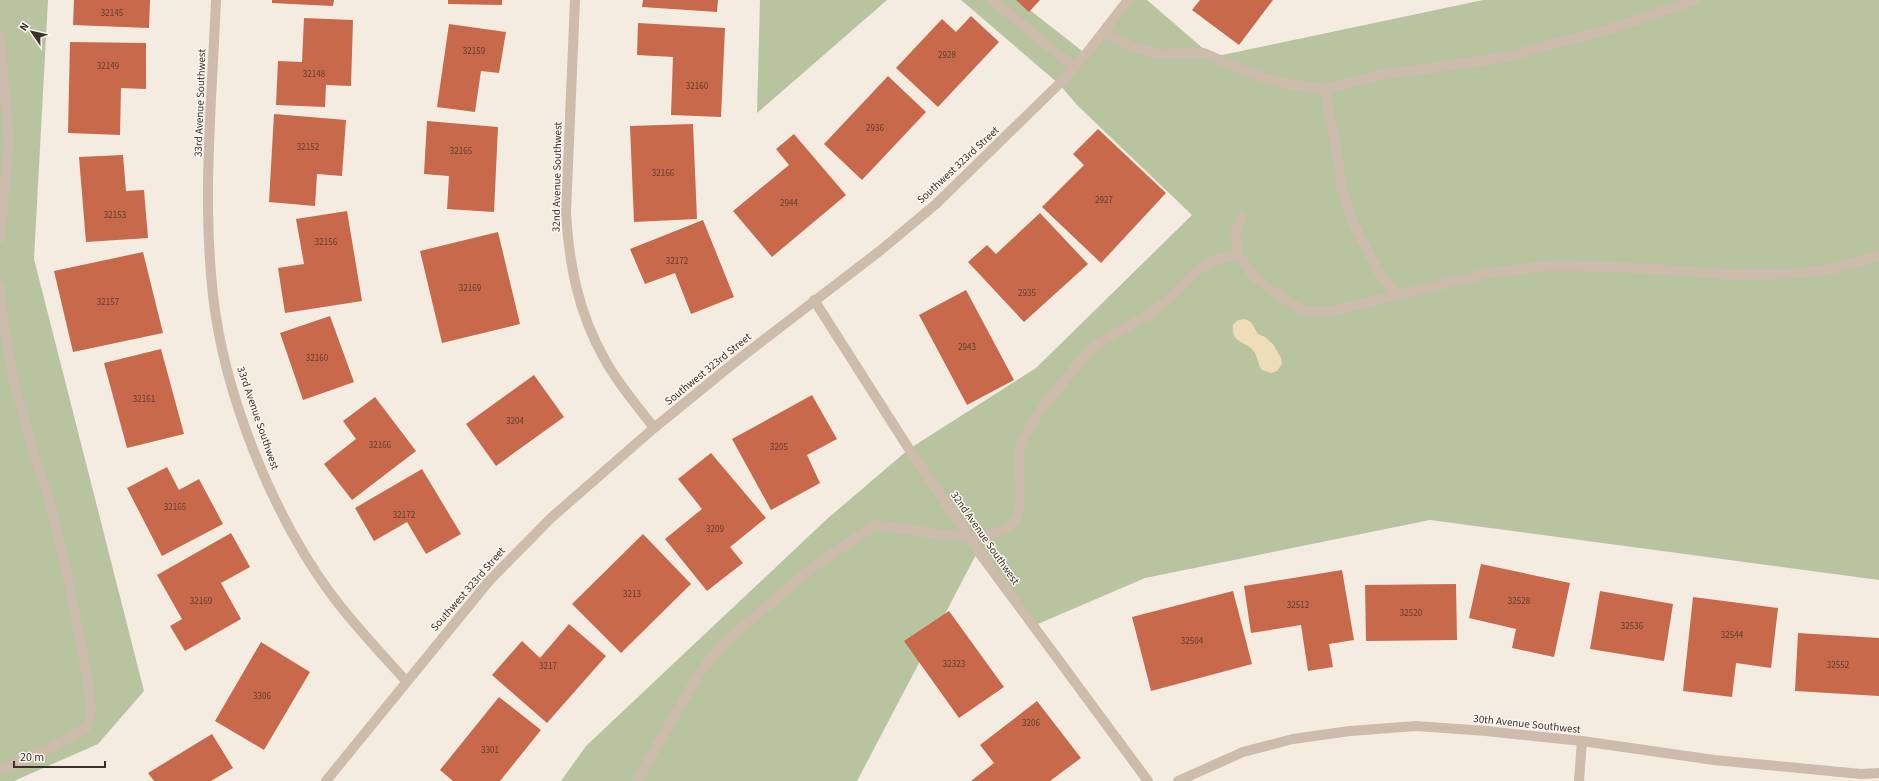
<svg xmlns="http://www.w3.org/2000/svg" width="1879" height="781" viewBox="0 0 1879 781" font-family="'Source Sans 3',sans-serif">
	<style>
		.green { fill: #b8c4a0 }
		.sand { fill: #efdcb8 }
		.building { fill: #c8694b }
		.lines { fill: none; stroke-linecap: round; stroke-linejoin: round }
		.service { stroke: #cdbbac; stroke-width: 10 }
		.minor { stroke: #cdbbac; stroke-width: 10 }
		.labels { text-anchor: middle; dominant-baseline: central; stroke-width: 3; stroke-linejoin: round; paint-order: stroke }
		.number-label { font-size: 9px; fill: #5e3e33 }
		.street-label { font-size: 11px; fill: #3b302b; stroke: #fbf5ee }
	</style>
	<rect width="100%" height="100%" fill="#f4ebe1"/>
	<path class="green" d="M0 0H48L34 259 144 691 98 744 14 781H0Z
		M760 0H887L757 113Z
		M961 0H1017L1086 54 1128 0H1147L1213 57 1483 0H1879V580L1430 520 1145 578 1033 626 978 551 857 781H561L586 746 827 519 909 449 1036 368 1192 215 1077 105 1059 84Z"/>
	<path class="sand" d="M1245 319 1251 322 1258 334 1265 337 1273 344 1281 358 1282 364 1277 371 1271 373 1262 370C1258 365 1258 359 1255 353 1247 340 1231 345 1233 325L1238 320Z"/>
	<path class="building" d="M74 0H150L149 28 73 25Z
		M272 0H334L333 6 272 3Z
		M448 0H502V5L448 4Z
		M643 0H718L717 12 642 7Z
		M1016 0H1040L1029 12Z
		M1200 0H1273L1239 45 1192 10Z
		M971 16 999 42 938 107 896 68 942 19 956 32Z
		M304 18 353 20 351 86 326 85 325 107 276 105 278 61 302 62Z
		M638 23 725 28 721 117 671 115 673 57 637 55Z
		M449 24 506 32 499 73 481 71 475 112 437 107Z
		M70 42 146 43V89L121 88 120 135 68 133Z
		M888 76 926 112 862 180 824 144Z
		M274 114 346 120 342 176 317 174 315 206 269 202Z
		M427 121 498 127 494 212 447 209 449 176 424 174Z
		M693 124 697 219 634 222 630 126Z
		M1098 129 1166 193 1101 263 1042 207 1084 165 1073 154Z
		M794 134 846 195 772 257 733 211 789 165 776 149Z
		M123 155 126 191 144 190 148 238 86 242 79 157Z
		M347 211 362 301 285 313 278 268 304 264 296 219Z
		M1040 213 1088 264 1024 322 968 262 987 245 996 254Z
		M703 220 734 297 691 314 675 273 645 284 630 249Z
		M498 232 520 324 442 343 420 251Z
		M143 252 163 333 73 352 54 271Z
		M966 290 1014 380 967 405 919 315Z
		M330 316 354 382 303 400 280 333Z
		M161 349 184 434 127 448 104 363Z
		M534 375 564 417 496 466 466 424Z
		M812 395 837 439 807 455 820 483 771 510 732 439Z
		M375 397 416 451 352 500 324 464 356 439 343 421Z
		M711 453 766 518 730 547 743 563 707 591 665 539 702 509 678 479Z
		M167 467 179 490 199 479 223 524 162 556 127 488Z
		M422 469 461 534 426 554 407 522 374 541 355 508Z
		M231 533 250 567 221 583 241 619 185 651 170 626 182 619 157 575Z
		M643 534 691 584 621 653 572 604Z
		M1481 564 1570 583 1554 657 1512 648 1516 629 1469 618Z
		M1342 570 1354 640 1329 644 1333 667 1308 671 1301 625 1251 633 1244 586Z
		M1456 584 1457 640 1366 641 1365 585Z
		M1233 591 1252 664 1151 691 1132 617Z
		M1600 591 1673 604 1664 661 1590 649Z
		M1693 597 1778 608 1771 668 1736 663 1732 697 1683 691Z
		M949 611 1004 687 959 718 904 641Z
		M569 624 606 656 547 723 492 675 522 641 540 658Z
		M1798 633 1879 638V696L1795 691Z
		M261 642 310 672 264 750 215 721Z
		M499 697 541 730 500 781H453L440 770Z
		M1037 701 1081 758 1050 781H971L994 763 980 745Z
		M212 734 233 768 211 781H154L148 773Z"/>
	<g class="lines">
		<path class="service" d="M992 0 1074 67
			M1103 33 1136 48 1159 54 1204 53 1250 73 1281 83 1324 89 1382 75 1506 57 1610 29 1695 0
			M0 36 9 143 0 238
			M1324 89 1335 140 1342 189 1353 223 1379 273 1398 296
			M1242 217 1235 231 1238 255 1252 274 1269 289 1302 310 1322 312 1341 309 1489 273 1514 270 1547 266H1580L1658 269 1733 275 1790 274 1837 268 1879 256
			M0 286 3 323 14 382 32 448 49 498 70 588 87 677 91 706 90 718 85 729 52 747 0 770
			M637 781 698 675 725 642 813 567 875 525C908 528 985 548 1011 525 1029 509 1013 467 1021 445 1033 417 1053 394 1072 371 1078 364 1084 356 1090 350 1110 333 1138 324 1159 307 1177 294 1191 271 1212 262 1219 258 1229 257 1238 255"/>
		<path class="minor" d="M216 0C212 98 202 197 213 295 224 394 272 514 331 594 354 625 380 652 406 681
			M575 0 566 212C569 264 578 312 604 358 617 383 637 405 654 428
			M814 300 909 449 978 551 1148 781
			M326 781 489 581 551 518 654 428 735 362 881 250 936 204 1059 84 1086 54 1128 0
			M1178 781 1243 752 1293 739 1350 731 1416 726 1486 731 1582 741 1714 760 1861 774 1879 773
			M1579 781 1582 741"/>
	</g>
	<g class="labels">
		<g class="number-label">
			<text x="112" y="13">32145</text>
			<text x="474" y="51">32159</text>
			<text x="947" y="55">2928</text>
			<text x="108" y="66">32149</text>
			<text x="314" y="74">32148</text>
			<text x="697" y="86">32160</text>
			<text x="875" y="128">2936</text>
			<text x="308" y="147">32152</text>
			<text x="461" y="151">32165</text>
			<text x="663" y="173">32166</text>
			<text x="1104" y="200">2927</text>
			<text x="789" y="203">2944</text>
			<text x="115" y="215">32153</text>
			<text x="326" y="242">32156</text>
			<text x="677" y="261">32172</text>
			<text x="470" y="288">32169</text>
			<text x="1027" y="293">2935</text>
			<text x="108" y="302">32157</text>
			<text x="967" y="347">2943</text>
			<text x="317" y="358">32160</text>
			<text x="144" y="399">32161</text>
			<text x="515" y="421">3204</text>
			<text x="380" y="445">32166</text>
			<text x="779" y="447">3205</text>
			<text x="175" y="507">32165</text>
			<text x="404" y="515">32172</text>
			<text x="715" y="529">3209</text>
			<text x="632" y="594">3213</text>
			<text x="201" y="601">32169</text>
			<text x="1519" y="601">32528</text>
			<text x="1298" y="605">32512</text>
			<text x="1411" y="613">32520</text>
			<text x="1632" y="626">32536</text>
			<text x="1732" y="635">32544</text>
			<text x="1192" y="641">32504</text>
			<text x="954" y="664">32323</text>
			<text x="1838" y="665">32552</text>
			<text x="548" y="666">3217</text>
			<text x="262" y="696">3306</text>
			<text x="1031" y="723">3206</text>
			<text x="490" y="750">3301</text>
		</g>
		<g class="street-label">
			<text transform="translate(200 103) rotate(-88)">33rd Avenue Southwest</text>
			<text transform="translate(958 165) rotate(-43)">Southwest 323rd Street</text>
			<text transform="translate(557 177) rotate(-89)">32nd Avenue Southwest</text>
			<text transform="translate(708 369) rotate(-39)">Southwest 323rd Street</text>
			<text transform="translate(258 418) rotate(71)">33rd Avenue Southwest</text>
			<text transform="translate(985 538) rotate(55)">32nd Avenue Southwest</text>
			<text transform="translate(468 589) rotate(-49)">Southwest 323rd Street</text>
			<text transform="translate(1527 724) rotate(6)">30th Avenue Southwest</text>
		</g>
	</g>
	<g transform="translate(32 32) rotate(304)" stroke="#fbf5ee" stroke-width="3" paint-order="stroke">
	<path d="M0-3L7 15L0 10L-7 15Z" fill="#3b302b"/>
	<text y="-6" font-size="11" font-weight="bold" text-anchor="middle" fill="#3b302b">N</text>
	</g>
	<path d="M14 761v6h91v-6" fill="none" stroke="#3b302b" stroke-width="2"/>
	<text x="20" y="761" font-size="12" fill="#3b302b" stroke="#fbf5ee" stroke-width="3" paint-order="stroke">20 m</text>
</svg>
